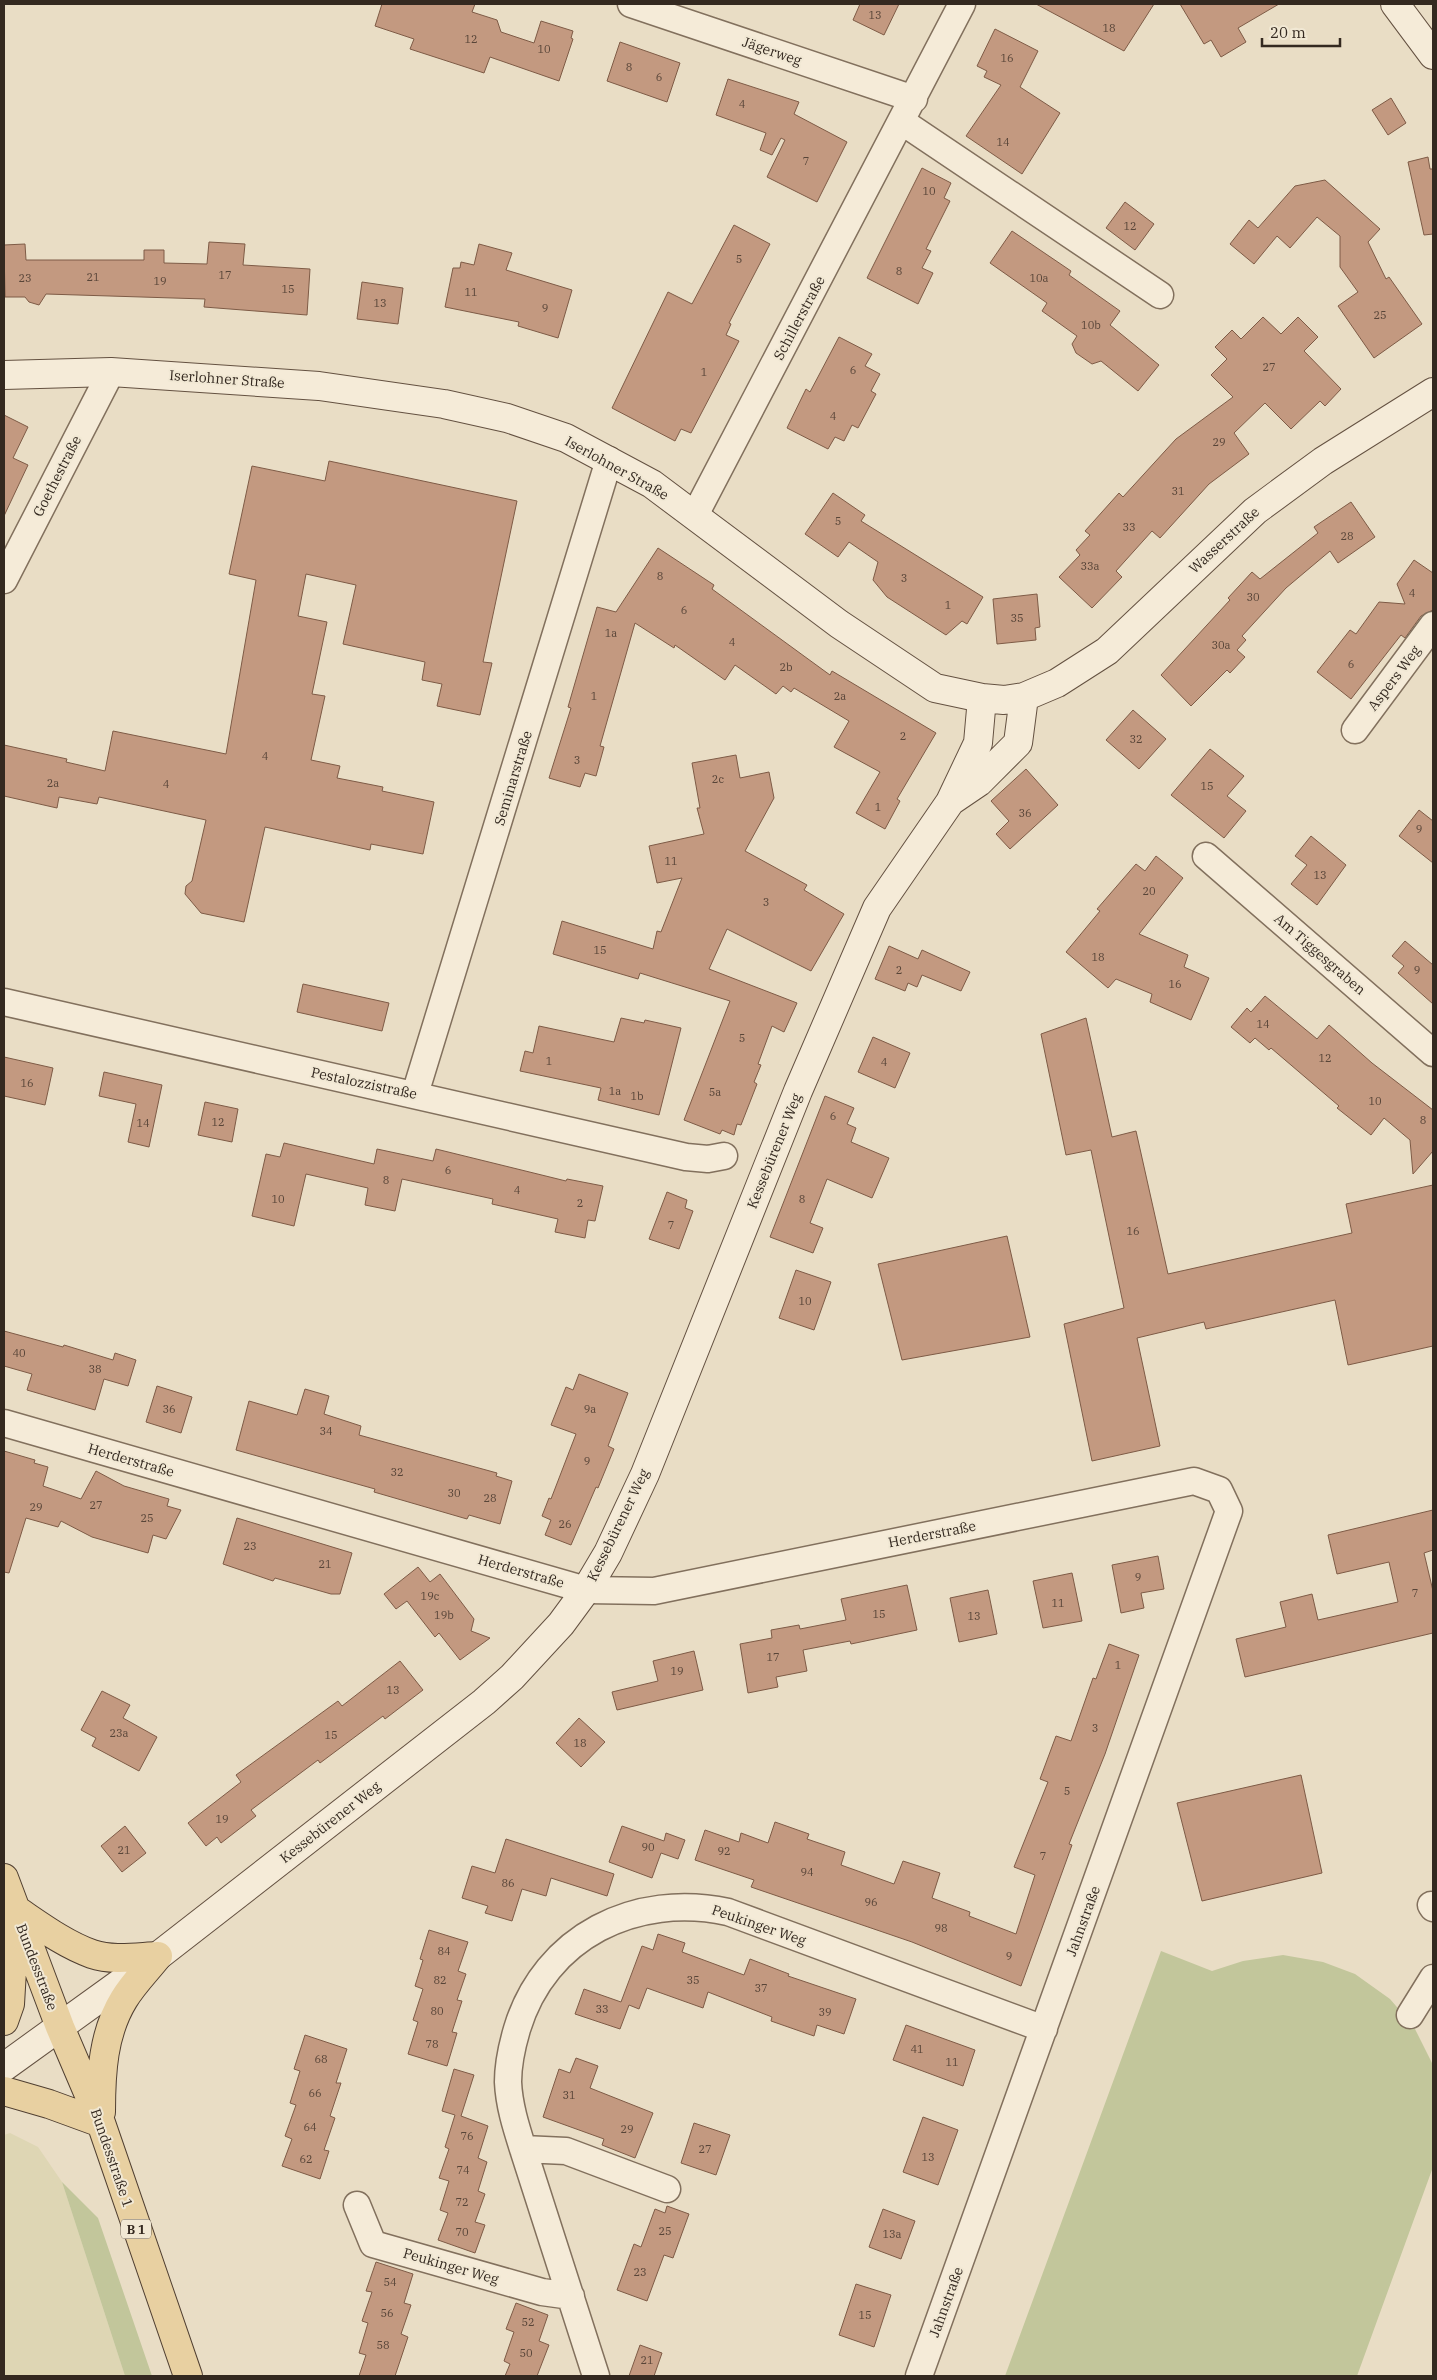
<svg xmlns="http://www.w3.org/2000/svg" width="1437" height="2380" viewBox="0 0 1437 2380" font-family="'IBM Plex Serif',serif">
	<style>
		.farmland { fill: #ded6b4 }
		.green { fill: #c2c69b }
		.building { fill: #c39980; stroke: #7e5b46 }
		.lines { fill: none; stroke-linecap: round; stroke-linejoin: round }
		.street-casing { stroke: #82705d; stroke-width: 29 }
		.secondary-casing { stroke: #645141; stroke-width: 30 }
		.primary-casing { stroke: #503f31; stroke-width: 30 }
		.street { stroke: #f5ebd8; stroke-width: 26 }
		.secondary { stroke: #f5ebd8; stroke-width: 28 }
		.primary { stroke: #e8d0a1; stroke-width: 28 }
		.labels { text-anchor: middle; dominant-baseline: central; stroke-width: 4; stroke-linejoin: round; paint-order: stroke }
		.number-label { font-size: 11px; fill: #584538 }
		.shield { fill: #f1e8d4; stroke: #6d6256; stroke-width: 1 }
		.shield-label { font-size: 12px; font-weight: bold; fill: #342920 }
		.street-label { font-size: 14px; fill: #342920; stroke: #f1e8d4 }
	</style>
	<rect width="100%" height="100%" fill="#e9ddc5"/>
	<path class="farmland" d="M10 2133 38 2147 62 2182 125 2376H4V2135Z"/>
	<path class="green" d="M1161 1951 1212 1971 1243 1961 1283 1955 1323 1962 1355 1974 1390 1999 1414 2027 1433 2065V2167L1357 2376H1005Z
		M62 2182 98 2218 152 2376H125Z"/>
	<path class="building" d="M382 4H475L472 12 497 20 501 32 534 43 541 21 573 31 571 38 573 39 559 81 490 57 484 73 410 49 414 39 375 26Z
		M860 4H899L884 35 853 20Z
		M1036 4H1154L1124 51Z
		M1180 4H1279L1238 28 1246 42 1221 57 1211 40 1204 44Z
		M995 29 1038 51 1020 87 1060 113 1022 174 966 136 1001 85 984 77 987 71 977 66Z
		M620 42 680 63 667 102 607 81Z
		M728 79 799 102 794 114 847 142 817 202 767 177 785 140 781 138 772 155 760 150 766 133 716 115Z
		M1391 98 1406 123 1388 135 1372 110Z
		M1428 157 1430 169H1433V234L1424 235 1408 162Z
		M922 168 951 183 944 198 950 201 926 249 931 251 922 268 933 273 918 304 867 278Z
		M1325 180 1380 229 1368 242 1386 279 1389 277 1422 324 1374 358 1338 306 1358 292 1340 267V236L1317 217 1290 248 1277 236 1254 264 1230 244 1249 220 1258 228 1295 186Z
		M1125 202 1154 224 1135 250 1106 228Z
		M734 225 770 244 729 323 731 324 726 335 739 341 691 433 681 429 675 441 612 408 668 292 692 304Z
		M1012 231 1071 271 1069 275 1120 311 1110 325 1159 365 1138 391 1101 361 1092 364 1076 353 1072 344 1077 336 1042 311 1047 303 990 263Z
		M209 242 245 244 243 265 310 269 307 315 204 307 205 299 46 294 39 305 29 302 25 297H5L4 245 25 244 26 260H144V250H164V263L207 264Z
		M479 244 512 253 506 270 572 290 558 338 518 326 519 322 445 307 453 268H460L461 262 474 265Z
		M362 282 403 288 398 324 357 319Z
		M1263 317 1281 334 1298 317 1318 337 1304 351 1341 389 1325 406 1320 401 1291 429 1265 403 1234 433 1249 454 1209 484 1160 538 1152 531 1116 571 1122 577 1092 608 1059 577 1080 555 1076 550 1090 535 1085 531 1119 493 1123 497 1176 439 1233 397 1211 375 1227 359 1215 347 1232 330 1241 339Z
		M839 337 872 354 865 366 880 374 871 391 876 394 858 428 852 425 844 441 835 437 828 449 787 428 806 389 810 392Z
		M4 415 28 427 13 458 28 465 4 516Z
		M329 461 517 501 483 662 492 663 480 715 437 706 442 684 422 680 425 662 343 644 356 585 306 574 298 616 327 622 312 694 325 696 311 760 340 766 337 778 383 787 382 791 434 802 423 854 371 844 370 850 265 827 244 922 201 913 185 894 186 886 192 881 206 820 99 797 97 804 59 797 57 808 4 796V745L67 759 66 762 105 771 113 731 226 754 256 580 229 574 252 466 325 481Z
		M833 493 865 515 861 521 983 597 967 624 962 621 946 635 887 597 873 580 878 562 849 542 838 557 805 534Z
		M1351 502 1375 537 1338 563 1330 551 1286 588 1242 636 1246 640 1237 650 1245 657 1230 673 1227 670 1191 706 1161 675 1230 600 1228 598 1252 572 1260 579 1318 533 1314 527Z
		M658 548 714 585 712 589 830 675 832 671 936 733 897 799 900 801 885 829 856 813 880 772 834 747 849 721 794 688 791 692 783 686 776 694 735 665 725 680 675 645 674 648 635 623 600 746 604 747 596 776 585 773 580 787 549 778 571 708 568 707 597 607 616 612Z
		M1414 560 1433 573V610L1421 616 1405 638 1401 635 1351 699 1317 672 1350 630 1356 634 1379 602 1405 604 1397 584Z
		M1037 594 1040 627 1035 628 1036 640 997 644 993 599Z
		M1133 710 1166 739 1139 769 1106 740Z
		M1210 749 1244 776 1227 796 1246 811 1224 838 1171 795Z
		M736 755 740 778 769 772 774 798 745 851 807 885 804 890 844 914 811 971 727 929 709 969 797 1003 784 1032 772 1026 758 1064 761 1065 754 1082 757 1084 741 1125 737 1124 734 1135 722 1130 720 1134 684 1120 730 1001 640 973 638 979 553 954 562 921 653 949 657 931 661 932 682 878 657 883 649 846 704 834 697 808H700L692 763Z
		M1026 769 1058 805 1010 849 996 834 1009 821 991 801Z
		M1419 810 1433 821V863L1399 836Z
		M1311 836 1346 865 1317 905 1291 884 1307 865 1295 856Z
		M1156 856 1183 878 1139 934 1188 955 1184 967 1209 978 1191 1020 1150 1002 1152 994 1116 979 1108 988 1066 952 1100 911 1097 909 1136 864 1145 871Z
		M1405 941 1433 965V1004L1398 973 1404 966 1392 956Z
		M889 946 918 959 922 950 970 972 961 991 922 975 917 987 908 983 905 991 875 979Z
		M303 984 389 1003 382 1031 297 1012Z
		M1265 996 1317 1039 1329 1025 1372 1063 1433 1110V1151L1413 1174 1410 1140 1384 1118 1371 1135 1337 1108 1339 1106 1271 1048 1269 1050 1255 1038 1250 1043 1231 1027 1247 1008 1251 1012Z
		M621 1018 644 1023 645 1020 681 1028 659 1115 598 1100 601 1088 520 1071 525 1051 533 1053 539 1026 614 1042Z
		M1086 1018 1112 1137 1136 1131 1168 1274 1352 1233 1346 1204 1433 1185V1346L1348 1365 1335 1300 1206 1329 1204 1322 1137 1338 1160 1446 1092 1461 1064 1324 1124 1308 1091 1150 1066 1155 1041 1034Z
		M873 1037 910 1053 895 1088 858 1072Z
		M4 1057 53 1068 45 1105 4 1096Z
		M104 1072 162 1085 149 1147 128 1142 136 1104 99 1096Z
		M825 1096 854 1108 847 1124 856 1128 851 1142 889 1158 872 1198 827 1179 810 1223 823 1228 813 1253 770 1237Z
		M205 1102 238 1109 232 1142 198 1135Z
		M284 1143 374 1164 377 1149 433 1161 436 1149 566 1181 567 1179 603 1186 595 1221 588 1220 585 1238 555 1232 558 1219 492 1204 493 1199 402 1179 395 1211 365 1205 368 1188 306 1174 294 1226 252 1216 266 1154 280 1157Z
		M667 1192 687 1200 685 1208 693 1211 679 1249 649 1239Z
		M1007 1236 1030 1337 902 1360 878 1264Z
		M796 1270 831 1282 814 1330 779 1318Z
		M4 1331 63 1347 64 1345 113 1360 115 1353 136 1360 128 1386 104 1379 95 1410 27 1390 32 1374 4 1366Z
		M579 1374 628 1393 608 1446 614 1449 598 1488 596 1487 571 1545 545 1535 551 1520 542 1516 549 1498 551 1499 576 1434 551 1425 566 1387 573 1390Z
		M157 1386 192 1397 181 1433 146 1422Z
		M305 1389 329 1396 324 1414 361 1426 359 1435 497 1473 496 1476 512 1481 500 1524 469 1515 467 1519 374 1492 375 1489 236 1450 249 1401 297 1415Z
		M4 1451 35 1460 34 1463 48 1467 43 1486 81 1499 96 1471 124 1486 169 1499 167 1506 181 1510 166 1539 153 1535 148 1553 92 1537 61 1521 58 1527 26 1518 9 1573 4 1572Z
		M1433 1510V1550L1424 1553 1433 1591V1633L1245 1677 1236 1639 1286 1627 1280 1602 1312 1594 1318 1620 1398 1602 1389 1562 1337 1574 1328 1535Z
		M237 1518 352 1553 340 1594H331L275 1578 273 1581 223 1564Z
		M1158 1556 1164 1589 1141 1593 1144 1608 1121 1613 1112 1565Z
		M418 1567 430 1582 440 1574 474 1619 471 1631 490 1638 460 1660 439 1633 435 1637 407 1601 396 1609 384 1594Z
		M1072 1573 1082 1621 1043 1628 1033 1581Z
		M907 1585 917 1630 851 1644 850 1641 803 1650 807 1671 776 1677 778 1687 748 1693 740 1644 772 1638 771 1630 799 1625 800 1629 846 1620 841 1599Z
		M988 1590 997 1634 959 1642 950 1598Z
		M1109 1644 1139 1655 1105 1754 1069 1844 1072 1845 1021 1986 912 1942 751 1887 754 1880 695 1860 705 1830 739 1842 741 1833 768 1843 775 1822 809 1834 807 1839 845 1852 841 1865 894 1884 903 1861 940 1873 932 1898 970 1912 969 1916 1016 1934 1035 1875 1014 1867 1048 1782 1040 1779 1056 1736 1071 1741 1093 1678 1096 1679Z
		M694 1651 703 1690 617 1710 612 1692 658 1681 653 1661Z
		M400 1661 423 1690 385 1719 383 1716 320 1763 318 1760 251 1810 256 1816 221 1843 217 1837 206 1846 188 1823 241 1782 236 1775 338 1701 342 1706Z
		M102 1691 130 1705 123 1718 157 1737 139 1771 92 1746 96 1738 81 1730Z
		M579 1718 605 1742 581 1767 556 1743Z
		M1301 1775 1322 1873 1202 1901 1177 1803Z
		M125 1826 146 1853 122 1872 101 1846Z
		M622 1826 664 1841 666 1833 685 1840 678 1859 661 1853 652 1878 609 1862Z
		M506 1839 614 1874 607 1896 551 1878 546 1896 522 1889 512 1921 485 1913 488 1906 462 1898 472 1866 495 1873Z
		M429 1930 468 1942 458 1971 466 1974 457 2000 462 2001 452 2032 457 2033 447 2066 408 2054 418 2022 413 2020 423 1989 415 1986 423 1960 420 1959Z
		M658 1934 685 1943 682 1952 744 1975 750 1959 789 1974 788 1976 856 1999 844 2034 817 2025 814 2036 771 2021 772 2017 708 1992 703 2008 647 1988 639 2009 629 2005 620 2029 575 2014 584 1989 621 2002 642 1946 653 1950Z
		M906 2025 975 2050 963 2086 893 2060Z
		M305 2035 347 2049 336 2083H341L330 2116 335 2118 324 2150 329 2151 320 2179 282 2166 292 2139 285 2136 296 2105 290 2103 300 2071 294 2069Z
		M576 2058 598 2066 590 2088 653 2113 635 2158 602 2145 604 2139 543 2117 559 2069 570 2073Z
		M454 2069 474 2075 461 2116 488 2126 478 2158 487 2162 478 2191 485 2194 475 2222 485 2225 475 2253 438 2240 448 2213 440 2210 449 2181 439 2178 449 2149 445 2147 455 2115 442 2111Z
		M923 2117 958 2130 938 2185 903 2172Z
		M694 2123 730 2135 716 2175 681 2163Z
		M667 2206 689 2214 673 2258 664 2255 647 2301 617 2290 634 2244 641 2247 655 2209 665 2213Z
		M883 2209 915 2221 901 2259 869 2247Z
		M376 2262 413 2274 404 2303 411 2305 401 2334 408 2337 395 2376H359L366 2355 359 2353 368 2323 362 2321 372 2292 366 2291Z
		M856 2284 891 2295 874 2347 839 2335Z
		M516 2303 548 2315 539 2341 549 2345 537 2376H505L510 2364 504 2361 514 2332 506 2329Z
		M640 2345 662 2353 654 2376H629Z"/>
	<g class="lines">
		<defs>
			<path id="street" d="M631 4 914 99
				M901 121 1160 295
				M695 515 962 4
				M4 580 111 372
				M1355 730 1433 625
				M1206 856 1433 1053
				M4 1002 686 1157 708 1159 724 1156
				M415 1094 609 460
				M4 1423 586 1590 654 1591 1194 1481 1219 1490 1229 1511 919 2376
				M1431 1905 1433 1908
				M1410 2015 1433 1978
				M523 2149 566 2151 667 2189
				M357 2205 373 2244 542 2292 571 2296
				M596 2376 523 2149C516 2127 509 2105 508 2082 508 2065 512 2046 517 2029 545 1936 636 1892 728 1912L1044 2029"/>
			<path id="secondary" d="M1395 4 1433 55
				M4 375 111 372 319 386 444 404 507 418 566 438 652 484 839 624 935 688 982 698 1004 700 1024 697 1057 683 1107 651 1255 511 1323 461 1433 392
				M951 801 979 782 1018 743 1024 697
				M4 2067 158 1956 484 1702 512 1677 561 1624 586 1590 608 1553 645 1474 798 1091 877 908 950 802 978 743 982 698"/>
			<path id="primary" d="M4 1878 60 2027 101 2123 188 2376
				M15 1909C39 1925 64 1944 92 1954 113 1961 136 1957 158 1956
				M4 2021 10 2004 15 1920
				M4 2091 49 2104 101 2123
				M101 2112C101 2073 103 2033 124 1999 133 1984 147 1970 158 1956"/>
		</defs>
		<use href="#street" class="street-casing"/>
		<use href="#secondary" class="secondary-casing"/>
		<use href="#primary" class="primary-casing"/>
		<use href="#street" class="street"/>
		<use href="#secondary" class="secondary"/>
		<use href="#primary" class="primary"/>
	</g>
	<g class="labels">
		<g class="number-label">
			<text x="875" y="15">13</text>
			<text x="1109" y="28">18</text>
			<text x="471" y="39">12</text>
			<text x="544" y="49">10</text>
			<text x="1007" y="58">16</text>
			<text x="629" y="67">8</text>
			<text x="659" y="77">6</text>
			<text x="742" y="104">4</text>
			<text x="1003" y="142">14</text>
			<text x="806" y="161">7</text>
			<text x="929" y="191">10</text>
			<text x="1130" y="226">12</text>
			<text x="739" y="259">5</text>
			<text x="899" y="271">8</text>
			<text x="225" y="275">17</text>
			<text x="93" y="277">21</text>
			<text x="25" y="278">23</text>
			<text x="1039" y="278">10a</text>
			<text x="160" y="281">19</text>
			<text x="288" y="289">15</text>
			<text x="471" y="292">11</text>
			<text x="380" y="303">13</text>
			<text x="545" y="308">9</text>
			<text x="1380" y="315">25</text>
			<text x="1091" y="325">10b</text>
			<text x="1269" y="367">27</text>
			<text x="853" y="370">6</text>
			<text x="704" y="372">1</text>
			<text x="833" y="416">4</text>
			<text x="1219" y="442">29</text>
			<text x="1178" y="491">31</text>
			<text x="838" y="521">5</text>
			<text x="1129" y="527">33</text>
			<text x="1347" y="536">28</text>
			<text x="1090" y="566">33a</text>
			<text x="660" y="576">8</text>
			<text x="904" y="578">3</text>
			<text x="1412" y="593">4</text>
			<text x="1253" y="597">30</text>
			<text x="948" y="605">1</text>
			<text x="684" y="610">6</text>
			<text x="1017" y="618">35</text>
			<text x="611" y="633">1a</text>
			<text x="732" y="642">4</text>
			<text x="1221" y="645">30a</text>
			<text x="1351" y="664">6</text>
			<text x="786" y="667">2b</text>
			<text x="594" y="696">1</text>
			<text x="840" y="696">2a</text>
			<text x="903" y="736">2</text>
			<text x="1136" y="739">32</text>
			<text x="265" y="756">4</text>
			<text x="577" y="760">3</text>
			<text x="718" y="779">2c</text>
			<text x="53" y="783">2a</text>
			<text x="166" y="784">4</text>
			<text x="1207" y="786">15</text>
			<text x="878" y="807">1</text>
			<text x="1025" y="813">36</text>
			<text x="1419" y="829">9</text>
			<text x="671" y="861">11</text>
			<text x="1320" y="875">13</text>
			<text x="1149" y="891">20</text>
			<text x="766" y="902">3</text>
			<text x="600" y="950">15</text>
			<text x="1098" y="957">18</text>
			<text x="899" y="970">2</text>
			<text x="1417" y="970">9</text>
			<text x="1175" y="984">16</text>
			<text x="1263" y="1024">14</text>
			<text x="742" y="1038">5</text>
			<text x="1325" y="1058">12</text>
			<text x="549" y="1061">1</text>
			<text x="884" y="1062">4</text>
			<text x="27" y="1083">16</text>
			<text x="615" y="1091">1a</text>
			<text x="715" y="1092">5a</text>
			<text x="637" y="1096">1b</text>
			<text x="1375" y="1101">10</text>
			<text x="833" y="1116">6</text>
			<text x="1423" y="1120">8</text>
			<text x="218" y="1122">12</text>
			<text x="143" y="1123">14</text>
			<text x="448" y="1170">6</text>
			<text x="386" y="1180">8</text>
			<text x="517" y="1190">4</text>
			<text x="278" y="1199">10</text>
			<text x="802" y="1199">8</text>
			<text x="580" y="1203">2</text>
			<text x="671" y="1225">7</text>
			<text x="1133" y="1231">16</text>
			<text x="805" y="1301">10</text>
			<text x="19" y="1353">40</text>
			<text x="95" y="1369">38</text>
			<text x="169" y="1409">36</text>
			<text x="590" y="1409">9a</text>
			<text x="326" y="1431">34</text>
			<text x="587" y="1461">9</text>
			<text x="397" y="1472">32</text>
			<text x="454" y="1493">30</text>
			<text x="490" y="1498">28</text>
			<text x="96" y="1505">27</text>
			<text x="36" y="1507">29</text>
			<text x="147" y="1518">25</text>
			<text x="565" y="1524">26</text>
			<text x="250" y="1546">23</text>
			<text x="325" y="1564">21</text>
			<text x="1138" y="1577">9</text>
			<text x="1415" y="1593">7</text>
			<text x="430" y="1596">19c</text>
			<text x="1058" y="1603">11</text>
			<text x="879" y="1614">15</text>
			<text x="444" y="1615">19b</text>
			<text x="974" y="1616">13</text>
			<text x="773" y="1657">17</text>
			<text x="1118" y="1665">1</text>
			<text x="677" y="1671">19</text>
			<text x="393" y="1690">13</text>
			<text x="1095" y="1728">3</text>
			<text x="119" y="1733">23a</text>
			<text x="331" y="1735">15</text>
			<text x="580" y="1743">18</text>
			<text x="1067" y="1791">5</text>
			<text x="222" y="1819">19</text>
			<text x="648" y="1847">90</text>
			<text x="124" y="1850">21</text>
			<text x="724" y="1851">92</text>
			<text x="1043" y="1856">7</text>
			<text x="807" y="1872">94</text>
			<text x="508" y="1883">86</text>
			<text x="871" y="1902">96</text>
			<text x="941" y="1928">98</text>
			<text x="444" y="1951">84</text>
			<text x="1009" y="1956">9</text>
			<text x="440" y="1980">82</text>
			<text x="693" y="1980">35</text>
			<text x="761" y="1988">37</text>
			<text x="602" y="2009">33</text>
			<text x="437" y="2011">80</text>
			<text x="825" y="2012">39</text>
			<text x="432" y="2044">78</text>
			<text x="917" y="2049">41</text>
			<text x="321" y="2059">68</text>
			<text x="952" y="2062">11</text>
			<text x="315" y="2093">66</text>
			<text x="569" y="2095">31</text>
			<text x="310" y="2127">64</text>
			<text x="627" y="2129">29</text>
			<text x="467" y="2136">76</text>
			<text x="705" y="2149">27</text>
			<text x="928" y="2157">13</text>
			<text x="306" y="2159">62</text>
			<text x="463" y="2170">74</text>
			<text x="462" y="2202">72</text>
			<text x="665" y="2231">25</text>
			<text x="462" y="2232">70</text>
			<text x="892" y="2234">13a</text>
			<text x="640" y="2272">23</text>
			<text x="390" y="2282">54</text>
			<text x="387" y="2313">56</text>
			<text x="865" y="2315">15</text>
			<text x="528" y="2322">52</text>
			<text x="383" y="2345">58</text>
			<text x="526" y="2353">50</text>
			<text x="647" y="2360">21</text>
		</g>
		<rect class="shield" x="121" y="2219.5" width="30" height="19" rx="4"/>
		<g class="shield-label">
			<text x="136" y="2229">B 1</text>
		</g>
		<g class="street-label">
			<text transform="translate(772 51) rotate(19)">Jägerweg</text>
			<text transform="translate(799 318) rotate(-62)">Schillerstraße</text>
			<text transform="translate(227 379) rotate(4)">Iserlohner Straße</text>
			<text transform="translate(617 468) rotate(29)">Iserlohner Straße</text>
			<text transform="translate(57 476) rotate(-63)">Goethestraße</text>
			<text transform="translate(1224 540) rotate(-43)">Wasserstraße</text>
			<text transform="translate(1394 678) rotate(-53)">Aspers Weg</text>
			<text transform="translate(513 778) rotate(-73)">Seminarstraße</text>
			<text transform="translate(1320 954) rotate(41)">Am Tiggesgraben</text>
			<text transform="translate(364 1083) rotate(12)">Pestalozzistraße</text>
			<text transform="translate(774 1151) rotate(-68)">Kessebürener Weg</text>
			<text transform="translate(131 1460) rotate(16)">Herderstraße</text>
			<text transform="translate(618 1525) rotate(-64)">Kessebürener Weg</text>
			<text transform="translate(932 1534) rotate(-11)">Herderstraße</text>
			<text transform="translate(521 1571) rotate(16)">Herderstraße</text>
			<text transform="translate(330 1822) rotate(-38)">Kessebürener Weg</text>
			<text transform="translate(1083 1921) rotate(-70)">Jahnstraße</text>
			<text transform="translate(759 1925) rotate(19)">Peukinger Weg</text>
			<text transform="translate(37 1967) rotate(69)">Bundesstraße</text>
			<text transform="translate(112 2158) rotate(71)">Bundesstraße 1</text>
			<text transform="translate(451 2266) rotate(16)">Peukinger Weg</text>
			<text transform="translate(946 2302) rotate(-70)">Jahnstraße</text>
		</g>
	</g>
	<rect width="1437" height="2380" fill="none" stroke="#342920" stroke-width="10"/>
	<path d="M1262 38v8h78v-8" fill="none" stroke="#342920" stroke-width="2.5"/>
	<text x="1270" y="38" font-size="15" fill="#342920" stroke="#f1e8d4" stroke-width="4" paint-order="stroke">20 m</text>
</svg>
